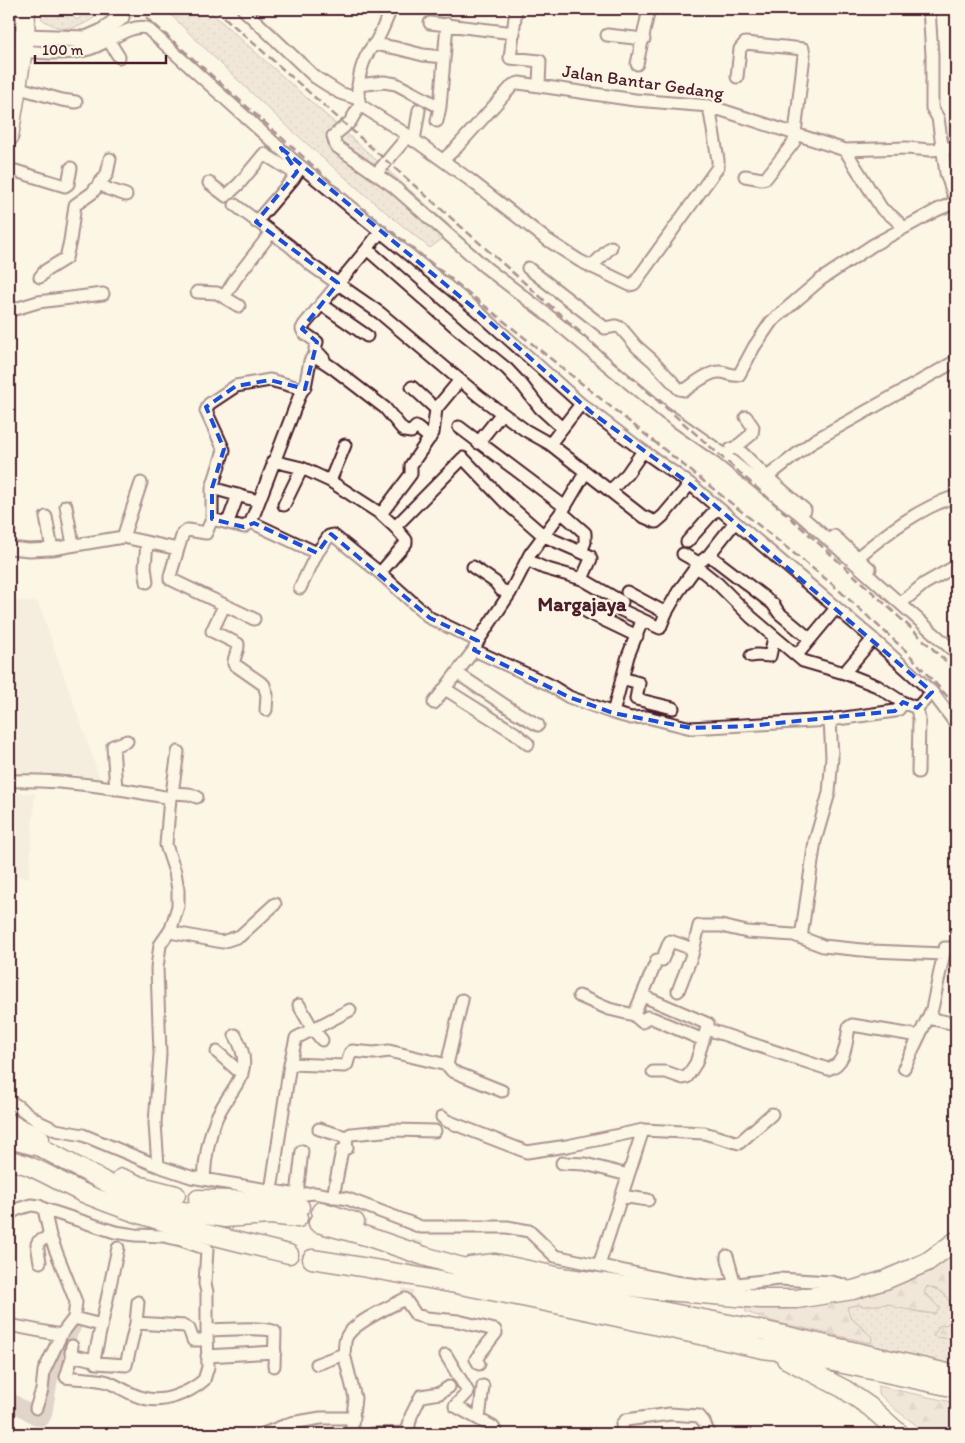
<svg xmlns="http://www.w3.org/2000/svg" width="965" height="1443" viewBox="0 0 965 1443" font-family="Itim,sans-serif">
	<style>
		.built { fill: #eee5d7 }
		.grass { fill: url(#grass-dots); stroke: #967a7a }
		.forest { fill: url(#forest-firs); stroke: #967a7a }
		.lines { fill: none; stroke-linecap: round; stroke-linejoin: round }
		.river { stroke: #c0aca5; stroke-width: 16 }
		.minor-tunnel { stroke: #d8cac0; stroke-width: 11; stroke-dasharray: 11 5.5; stroke-linecap: butt }
		.major-tunnel { stroke: #d8cac0; stroke-width: 15; stroke-dasharray: 15 8; stroke-linecap: butt }
		.minor-casing { stroke: #4a1f2b; stroke-width: 15 }
		.major-casing { stroke: #4a1f2b; stroke-width: 19 }
		.highway-casing { stroke: #4a1f2b; stroke-width: 21 }
		.minor { stroke: #fcf5e5; stroke-width: 11 }
		.major { stroke: #fcf5e5; stroke-width: 15 }
		.highway { stroke: #fcf5e5; stroke-width: 18 }
		.rail { stroke: #4a1f2b; stroke-width: 2.5; stroke-dasharray: 8 4; stroke-linecap: butt }
		.marked { fill: none; stroke: #1d4ed8; stroke-width: 4; stroke-dasharray: 10 6; stroke-linejoin: round }
		.labels { text-anchor: middle; dominant-baseline: central; stroke-width: 5; stroke-linejoin: round; paint-order: stroke }
		.street-label { font-size: 18px; fill: #4a1f2b; stroke: #fcf5e5 }
		.quarter-label { font-size: 20px; font-weight: bold; fill: #4a1f2b; stroke: #fcf5e5 }
	</style>
	<defs>
		<pattern id="grass-dots" width="8" height="8" patternUnits="userSpaceOnUse" patternTransform="scale(1.25)"><rect width="8" height="8" fill="#e2d5ca"/><path d="M2 2h.1M6 6h.1" fill="none" stroke="#c3b6ae" stroke-width="1.8" stroke-linecap="round"/></pattern>
		<pattern id="forest-firs" width="22" height="20" patternUnits="userSpaceOnUse" patternTransform="scale(1.25)"><rect width="22" height="20" fill="#e2d5ca"/><path d="M5 1l3.5 6h-7zM16 11l3.5 6h-7z" fill="#c3b6ae"/></pattern>
	</defs>
	<rect width="100%" height="100%" fill="#fcf5e5"/>
	<filter id="ink" filterUnits="userSpaceOnUse"><feTurbulence type="fractalNoise" baseFrequency=".02" numOctaves="2"/><feDisplacementMap in="SourceGraphic" scale="10" xChannelSelector="R" yChannelSelector="G"/><feConvolveMatrix kernelMatrix="1 2 1 2 8 2 1 2 1" color-interpolation-filters="sRGB"/></filter>
	<g filter="url(#ink)">
		<path class="built" d="M9 9H22L9 111Z
			M9 600 38 602 101 781 9 780Z
			M9 792 35 794 29 878 9 876Z"/>
		<path class="grass" d="M40 9H65L77 20 90 9H107C83 25 69 38 42 19Z
			M165 9H207L449 225 442 239 430 248C337 174 249 93 165 9Z
			M927 1286C946 1292 947 1295 954 1313H956V1322L939 1326 933 1336C941 1339 950 1337 956 1341V1369L849 1345 834 1335 871 1343 865 1330 850 1317 847 1307 856 1305 864 1306 889 1304 918 1312 935 1314 933 1299 924 1293Z"/>
		<path class="forest" d="M956 1251V1313H954C947 1296 946 1292 927 1286L924 1293 940 1308 935 1314 898 1308 889 1304 864 1306 856 1305 847 1307 850 1317 872 1337 871 1343 775 1322 746 1312 745 1307 785 1309 823 1304 880 1289Z
			M956 1322V1341C950 1337 941 1339 933 1336L939 1326Z
			M878 1386 956 1403V1434H922L915 1424 896 1410 878 1393Z"/>
		<g class="lines">
			<path class="river" d="M9 1400 38 1418H42L44 1414 52 1367 74 1325"/>
			<path class="minor-tunnel" d="M406 1300 418 1238"/>
			<path class="major-tunnel" d="M121 17 131 9"/>
			<defs>
				<path id="minor" d="M243 9 315 77 340 93 358 99
					M391 9C387 18 383 29 378 38 376 43 372 46 369 51 360 66 355 89 360 105L350 122 333 136 336 146 393 186 485 267 544 312 665 413 722 453 760 484 797 512 956 653
					M516 9 510 58 540 61 539 85
					M929 9 932 55V108L938 118 946 173 956 202
					M430 23 514 33
					M9 35 25 37
					M607 35 644 39
					M109 41 119 57
					M374 44 396 48 423 55 444 57
					M23 51C45 53 68 55 89 49 107 44 130 23 147 28L293 160 475 309 581 404 643 451 690 484 873 639 932 692 956 724
					M637 64 649 9
					M737 77 740 49 745 43 803 49 804 55 794 142 766 178 762 179 745 176
					M358 85 384 82 396 84 440 107
					M16 87 62 100 76 102
					M360 105 406 134 470 180 546 239 580 261 630 285 634 284 718 167V160L709 106
					M437 121 440 107 447 24
					M414 141 419 110
					M845 150 882 209 893 217 904 228
					M443 160 456 148 513 85 519 83 635 100 709 106 845 150 906 148 931 150 956 147
					M9 169 65 186 68 184 71 168
					M376 174 408 136
					M99 183 108 189 126 195
					M209 183 226 196 239 184 264 154 296 174
					M235 205 290 246 311 265 380 313 480 397 525 430 550 444 610 491 627 474 643 451
					M256 222 294 178 297 173 295 168
					M367 249 458 329 507 369 523 386 540 408 562 428
					M591 267 611 247
					M528 268 605 328 616 326 621 328 637 347 652 360 679 389 685 390C694 384 708 372 719 372 726 371 731 377 739 375L754 347 771 322 820 280 873 245 937 210 956 202
					M40 277 45 271 66 258 70 241 75 205 92 193 107 174 110 159
					M197 292 217 293 239 306
					M224 297 236 278 271 233
					M321 304 367 336
					M9 309H15L38 302 103 294
					M324 359 315 349 317 342 304 333 302 329 304 325 367 249 380 232
					M412 387 436 409
					M459 427 565 507
					M478 443 502 413
					M550 444 581 404
					M345 445 330 481 381 514 395 527 463 458 503 500 544 536 590 556 591 559 582 579 544 568 527 560
					M736 447 767 477 815 440 956 361
					M731 449 736 447 752 434 753 427 746 417
					M273 461 302 468 330 481
					M767 477 805 510
					M212 488 258 501
					M610 491 642 516 656 522 663 516 690 484
					M284 505 302 468
					M66 506 73 545
					M561 512 585 533V542L581 552
					M381 514 411 474V465L433 433 436 409 460 380
					M46 517 52 549
					M212 519 244 527 251 522 317 553
					M228 522 238 495
					M251 522 301 392 305 387 310 361 312 358H318L333 368 385 408 404 431 411 432 416 427 430 438
					M834 536 870 569
					M123 537 141 483
					M687 542 717 508
					M9 548 29 550 52 549 123 537 178 549 183 533 188 530 206 533 212 519V488L224 450 206 411 209 404 236 386 270 380 303 389
					M178 549 170 576V579L254 619
					M683 554 699 563
					M709 555 773 604 779 613 810 639
					M858 557C888 532 918 509 956 496
					M473 567 495 582 501 590 510 593
					M697 567 717 583 751 617 803 661 844 673 877 686 902 702 917 708 932 692
					M380 573 406 543V540L395 527
					M582 579 622 602 619 609 660 628 666 613
					M147 582 145 567 147 543
					M300 588 317 553 329 536 333 535 380 573 430 618 478 641
					M627 592 666 613 678 592 699 563 709 555 735 522
					M901 603 924 584 956 566
					M224 606 212 631 238 644C239 651 233 657 234 664L264 685 267 695 266 710
					M587 612 637 636
					M474 650 548 684 569 697 613 713 631 718 647 717 691 728 830 720 895 711 899 709 902 702
					M797 655 836 608
					M751 656 757 655 770 656 774 637
					M457 673 512 710 538 725
					M844 673 873 639
					M622 678 639 683 636 699 673 708
					M445 689 515 733 528 744
					M434 703 474 650 478 641 510 593 530 554 565 507 585 473
					M917 708 919 719 918 772
					M613 713 628 656 642 621
					M9 781C63 779 117 788 170 798
					M116 789 113 746 127 741
					M172 793 189 794 197 797
					M170 932 222 942 240 936 275 904
					M801 938 815 841 829 793 832 757 830 720
					M678 991 692 955 699 926H721L747 932 794 935 823 946 872 951 944 954
					M579 996 609 1009 634 1015 642 1022 647 1017 652 1018 703 1040
					M643 996 708 1024 696 1063 687 1077 683 1078 666 1072H653
					M299 1005 312 1028 322 1040
					M634 1015 657 960H662L670 941 693 949
					M928 1018 956 1024
					M707 1029 828 1069C846 1064 846 1043 849 1027L852 1025 919 1036
					M217 1052 242 1074
					M290 1064 345 1066 347 1064 350 1053 352 1051 374 1053 389 1051 447 1065 452 1071 502 1091
					M447 1065 462 1000
					M904 1068 932 1009 945 948H956
					M9 1100 39 1122 56 1130 83 1135 158 1166 191 1177 297 1195 314 1193 348 1199 421 1227H507L529 1231 555 1256 675 1282 706 1286H721L779 1279 831 1282 844 1285
					M442 1117 447 1121 527 1152 567 1146 643 1130 704 1133 739 1143 772 1114
					M319 1129 346 1137
					M562 1163 585 1164 628 1175
					M158 1166 155 1123 160 1054 157 968 160 945 171 929 178 906V890L175 872 166 845 170 798 172 793 178 752
					M204 1179C205 1158 208 1139 216 1119 230 1086 258 1074 235 1035
					M271 1191 290 1064 296 1038 350 1010
					M297 1195 302 1151
					M621 1196 648 1200
					M333 1197 342 1150 347 1148 346 1137 351 1134 394 1130 435 1131
					M44 1209 115 1232 135 1235 163 1236 181 1240 207 1249 205 1284 207 1292V1330C220 1330 267 1326 275 1332L274 1366
					M9 1214 18 1209 31 1205 39 1206 44 1209 50 1236 76 1302 74 1318 61 1335 44 1371 42 1390 36 1408
					M727 1256 735 1285
					M40 1262 37 1244 38 1242 50 1236
					M599 1265 643 1130
					M74 1318 101 1325
					M136 1323 185 1326 189 1329 193 1340H207
					M9 1325 61 1335
					M72 1346 71 1353 75 1356 94 1360 96 1363 126 1365 136 1323 138 1302
					M73 1354 66 1377C79 1379 95 1378 108 1382 120 1387 131 1395 143 1398 163 1404 189 1393 204 1380L208 1367 207 1330
					M344 1354 355 1398 351 1434
					M446 1355 468 1392 455 1406 493 1427 496 1432 495 1434
					M207 1356 275 1352
					M94 1360 118 1248
					M317 1364 344 1354C345 1349 344 1343 346 1338 352 1323 391 1306 405 1299L416 1315 427 1318 458 1321 495 1330 496 1333 476 1359 479 1364
					M479 1419 483 1386
					M263 1434 291 1423 321 1418H354
					M373 1434 408 1433 413 1434
					M407 1434 411 1416 421 1396 440 1393 449 1387
					M623 1434 622 1424 626 1420 670 1414 699 1416 704 1422 709 1434"/>
				<path id="major" d="M25 37 86 39 102 32 121 17"/>
				<path id="highway" d="M9 137 25 37 26 9
					M9 1123 40 1138
					M9 1139 40 1147 130 1195 158 1207 225 1218 270 1215 298 1218
					M9 1160C38 1166 61 1184 88 1195 153 1222 222 1238 289 1254
					M122 1178 141 1186 176 1195
					M198 1199 264 1201 300 1207
					M321 1211 355 1222
					M318 1223 366 1236 424 1256 516 1283 766 1331 956 1375
					M312 1259C463 1282 613 1316 763 1349L787 1352 956 1388
					M470 1266 495 1263 561 1277 655 1290 760 1299H797L853 1290 885 1280 927 1262 956 1241
					M786 1359 844 1389 870 1407 900 1434"/>
			</defs>
			<use href="#minor" class="minor-casing"/>
			<use href="#major" class="major-casing"/>
			<use href="#highway" class="highway-casing"/>
			<use href="#minor" class="minor"/>
			<use href="#major" class="major"/>
			<use href="#highway" class="highway"/>
			<path class="rail" d="M137 9 345 194 832 584 906 651 956 706
				M215 9C348 127 482 245 615 363 730 464 846 565 956 671"/>
		</g>
	</g>
	<path d="M0 0H965V1443H0ZM281 148 475 309 591 412 690 484 932 692 917 708 903 702 895 711 749 726 691 728 613 713 569 697 474 650 478 641 430 618 331 534 317 553 254 523 244 527 212 519V488L224 449 206 407 236 386 270 380 305 389 317 342 302 329 338 283 256 222 297 172Z" fill="#fcf5e5" fill-opacity=".55" fill-rule="evenodd"/>
	<path class="marked" d="M281 148 475 309 591 412 690 484 932 692 917 708 903 702 895 711 749 726 691 728 613 713 569 697 474 650 478 641 430 618 331 534 317 553 254 523 244 527 212 519V488L224 449 206 407 236 386 270 380 305 389 317 342 302 329 338 283 256 222 297 172Z"/>
	<g class="labels">
		<g class="street-label">
			<text transform="translate(643 82) rotate(8)">Jalan Bantar Gedang</text>
		</g>
		<g class="quarter-label">
			<text x="582" y="604">Margajaya</text>
		</g>
	</g>
	<rect width="965" height="1443" fill="none" stroke="#fcf5e5" stroke-width="30"/>
	<rect x="15" y="15" width="935" height="1413" fill="none" stroke="#4a1f2b" stroke-width="2" filter="url(#ink)"/>
	<path d="M35 55v8h131v-8" fill="none" stroke="#4a1f2b" stroke-width="2.5"/>
	<text x="42" y="55" font-size="15" fill="#4a1f2b" stroke="#fcf5e5" stroke-width="4" paint-order="stroke">100 m</text>
</svg>
